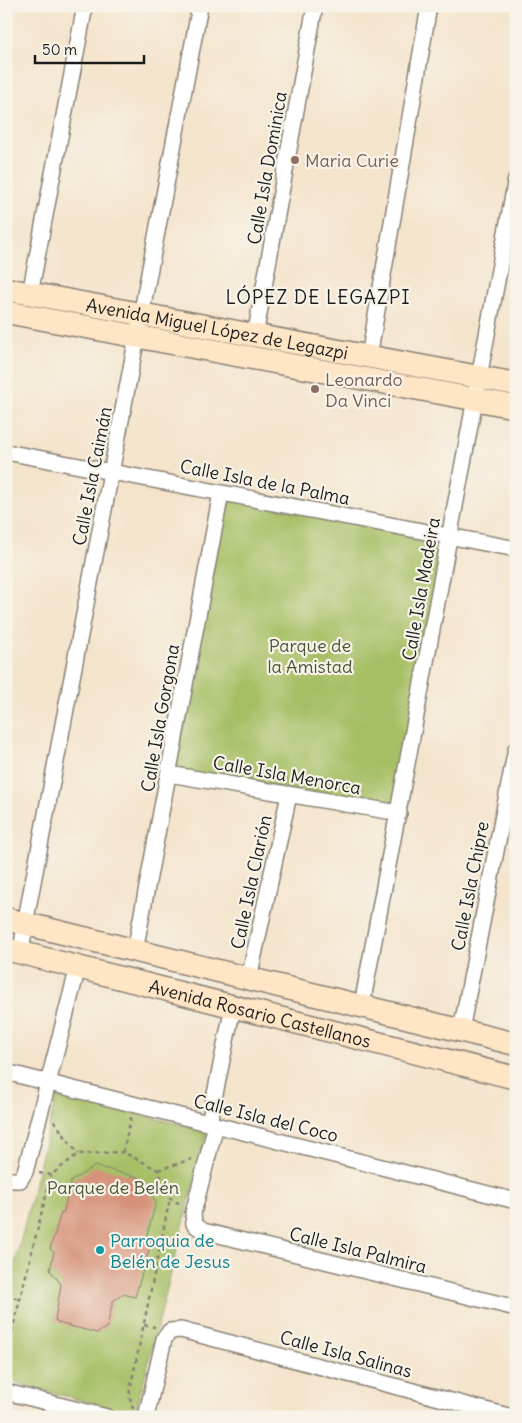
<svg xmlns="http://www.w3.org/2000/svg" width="522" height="1423" viewBox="0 0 522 1423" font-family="Delius,sans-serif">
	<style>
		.green { fill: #a6bf65; stroke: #616e40 }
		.building { fill: #d59279 }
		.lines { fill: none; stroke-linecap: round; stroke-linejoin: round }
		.street-casing { stroke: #888074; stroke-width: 18 }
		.secondary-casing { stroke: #888074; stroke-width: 25 }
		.path { stroke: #888074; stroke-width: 2.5; stroke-dasharray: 4 4; stroke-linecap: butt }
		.street { stroke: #fff; stroke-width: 15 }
		.secondary { stroke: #fee5c5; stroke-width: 22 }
		.education-dot { fill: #8d6e63; stroke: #f7f3e8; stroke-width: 2 }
		.culture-dot { fill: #0f9aa8; stroke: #f7f3e8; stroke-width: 2 }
		.labels { text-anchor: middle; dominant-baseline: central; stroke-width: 4.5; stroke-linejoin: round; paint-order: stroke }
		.education-label { font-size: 18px; fill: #785e54; stroke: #f7f3e8; text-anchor: start }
		.street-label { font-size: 18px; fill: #1c1c1c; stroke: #f7f3e8 }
		.park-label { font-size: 18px; fill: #4c5536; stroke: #f7f3e8 }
		.culture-label { font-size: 18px; fill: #0d838f; stroke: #f7f3e8; text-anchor: start }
		.neighbourhood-label { font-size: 19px; letter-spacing: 1px; fill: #1c1c1c; stroke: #f7f3e8 }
	</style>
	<rect width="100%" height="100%" fill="#f7f3e8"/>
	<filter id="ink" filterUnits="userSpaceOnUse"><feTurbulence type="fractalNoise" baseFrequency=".02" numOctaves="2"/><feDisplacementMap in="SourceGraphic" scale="10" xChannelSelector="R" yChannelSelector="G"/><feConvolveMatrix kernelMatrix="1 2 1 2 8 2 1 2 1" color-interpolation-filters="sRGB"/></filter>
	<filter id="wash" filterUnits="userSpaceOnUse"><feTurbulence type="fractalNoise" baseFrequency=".0096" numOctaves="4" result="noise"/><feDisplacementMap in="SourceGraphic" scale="20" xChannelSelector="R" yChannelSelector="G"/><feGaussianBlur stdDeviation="1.12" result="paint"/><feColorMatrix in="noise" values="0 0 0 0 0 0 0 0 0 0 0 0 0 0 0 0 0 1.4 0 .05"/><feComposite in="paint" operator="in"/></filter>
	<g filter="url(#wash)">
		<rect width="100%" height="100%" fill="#f4e4cc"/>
		<path class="green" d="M225 498 444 540 395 807 175 770Z
			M57 1094 207 1131 135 1415 6 1380V1300Z"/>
		<g id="blocks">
			<path class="building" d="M95 1166 141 1178 156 1202 147 1235 151 1243 135 1297 123 1294 113 1301 107 1327 97 1333 58 1323 55 1320 61 1284 50 1270 54 1252 50 1249 61 1213 63 1214 71 1181Z"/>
		</g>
	</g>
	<g filter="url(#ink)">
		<use href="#blocks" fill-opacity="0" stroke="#888074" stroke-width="1"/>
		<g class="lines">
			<defs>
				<path id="street" d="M30 294 85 6
					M255 336 315 6
					M369 357 429 6
					M6 452 516 549
					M169 774 399 813
					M135 951 221 493
					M21 953 25 924 200 6
					M249 978 289 795
					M362 1005 516 179
					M461 1030 516 749
					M6 1072 516 1201
					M209 1123 233 1007
					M216 1125 193 1213 194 1224 203 1231 516 1308
					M6 1180H20L25 1172 78 967
					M6 1392 107 1417
					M146 1417 164 1339 170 1331 181 1330 512 1417"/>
				<g id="secondary">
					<path id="s1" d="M6 289 516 384"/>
					<path d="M6 312 516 407"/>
					<path d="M6 919 516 1044"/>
					<path id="s2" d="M6 949 516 1078"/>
				</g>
			</defs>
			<use href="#street" class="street-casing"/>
			<use href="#secondary" class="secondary-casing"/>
			<path class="path" d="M54 1121 78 1154
				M123 1152 131 1117
				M158 1170 192 1159
				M39 1173 51 1175 78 1154 123 1152 158 1170 170 1198 180 1204
				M6 1296 21 1299
				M144 1325 155 1327
				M6 1355 51 1175
				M133 1409 129 1395 170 1198"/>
			<use href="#street" class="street"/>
			<use href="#secondary" class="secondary"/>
		</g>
	</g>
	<g class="education-dot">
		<circle cx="295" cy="160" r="5"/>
		<circle cx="315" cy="389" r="5"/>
	</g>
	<circle class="culture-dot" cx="100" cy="1250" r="5"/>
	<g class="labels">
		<g class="education-label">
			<text x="305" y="160">Maria Curie</text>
			<text x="325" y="379">Leonardo<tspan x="325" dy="21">Da Vinci</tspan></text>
		</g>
		<g class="street-label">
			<text transform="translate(267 168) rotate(-80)">Calle Isla Dominica</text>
			<text stroke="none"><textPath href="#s1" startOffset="215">Avenida Miguel López de Legazpi</textPath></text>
			<text transform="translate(92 476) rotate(-79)">Calle Isla Caimán</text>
			<text transform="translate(265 482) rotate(11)">Calle Isla de la Palma</text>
			<text transform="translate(421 589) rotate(-80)">Calle Isla Madeira</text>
			<text transform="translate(160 718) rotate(-80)">Calle Isla Gorgona</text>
			<text transform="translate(287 775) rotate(10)">Calle Isla Menorca</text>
			<text transform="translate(251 882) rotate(-78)">Calle Isla Clarión</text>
			<text transform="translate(470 886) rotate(-79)">Calle Isla Chipre</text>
			<text stroke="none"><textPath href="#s2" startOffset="262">Avenida Rosario Castellanos</textPath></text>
			<text transform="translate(266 1118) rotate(14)">Calle Isla del Coco</text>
			<text transform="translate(358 1250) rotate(14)">Calle Isla Palmira</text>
			<text transform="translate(346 1354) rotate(15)">Calle Isla Salinas</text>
		</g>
		<g class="park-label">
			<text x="310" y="645">Parque de<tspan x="310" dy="21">la Amistad</tspan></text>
			<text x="113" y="1187">Parque de Belén</text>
		</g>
		<g class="culture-label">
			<text x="110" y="1240">Parroquia de<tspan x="110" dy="21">Belén de Jesus</tspan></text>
		</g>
		<g class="neighbourhood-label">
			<text x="318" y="297">LÓPEZ DE LEGAZPI</text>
		</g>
	</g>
	<rect width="522" height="1423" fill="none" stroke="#f7f3e8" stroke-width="25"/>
	<path d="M35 55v8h109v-8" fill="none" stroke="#1c1c1c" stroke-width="2.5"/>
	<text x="42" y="55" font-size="15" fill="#1c1c1c" stroke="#f7f3e8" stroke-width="4" paint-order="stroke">50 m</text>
</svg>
